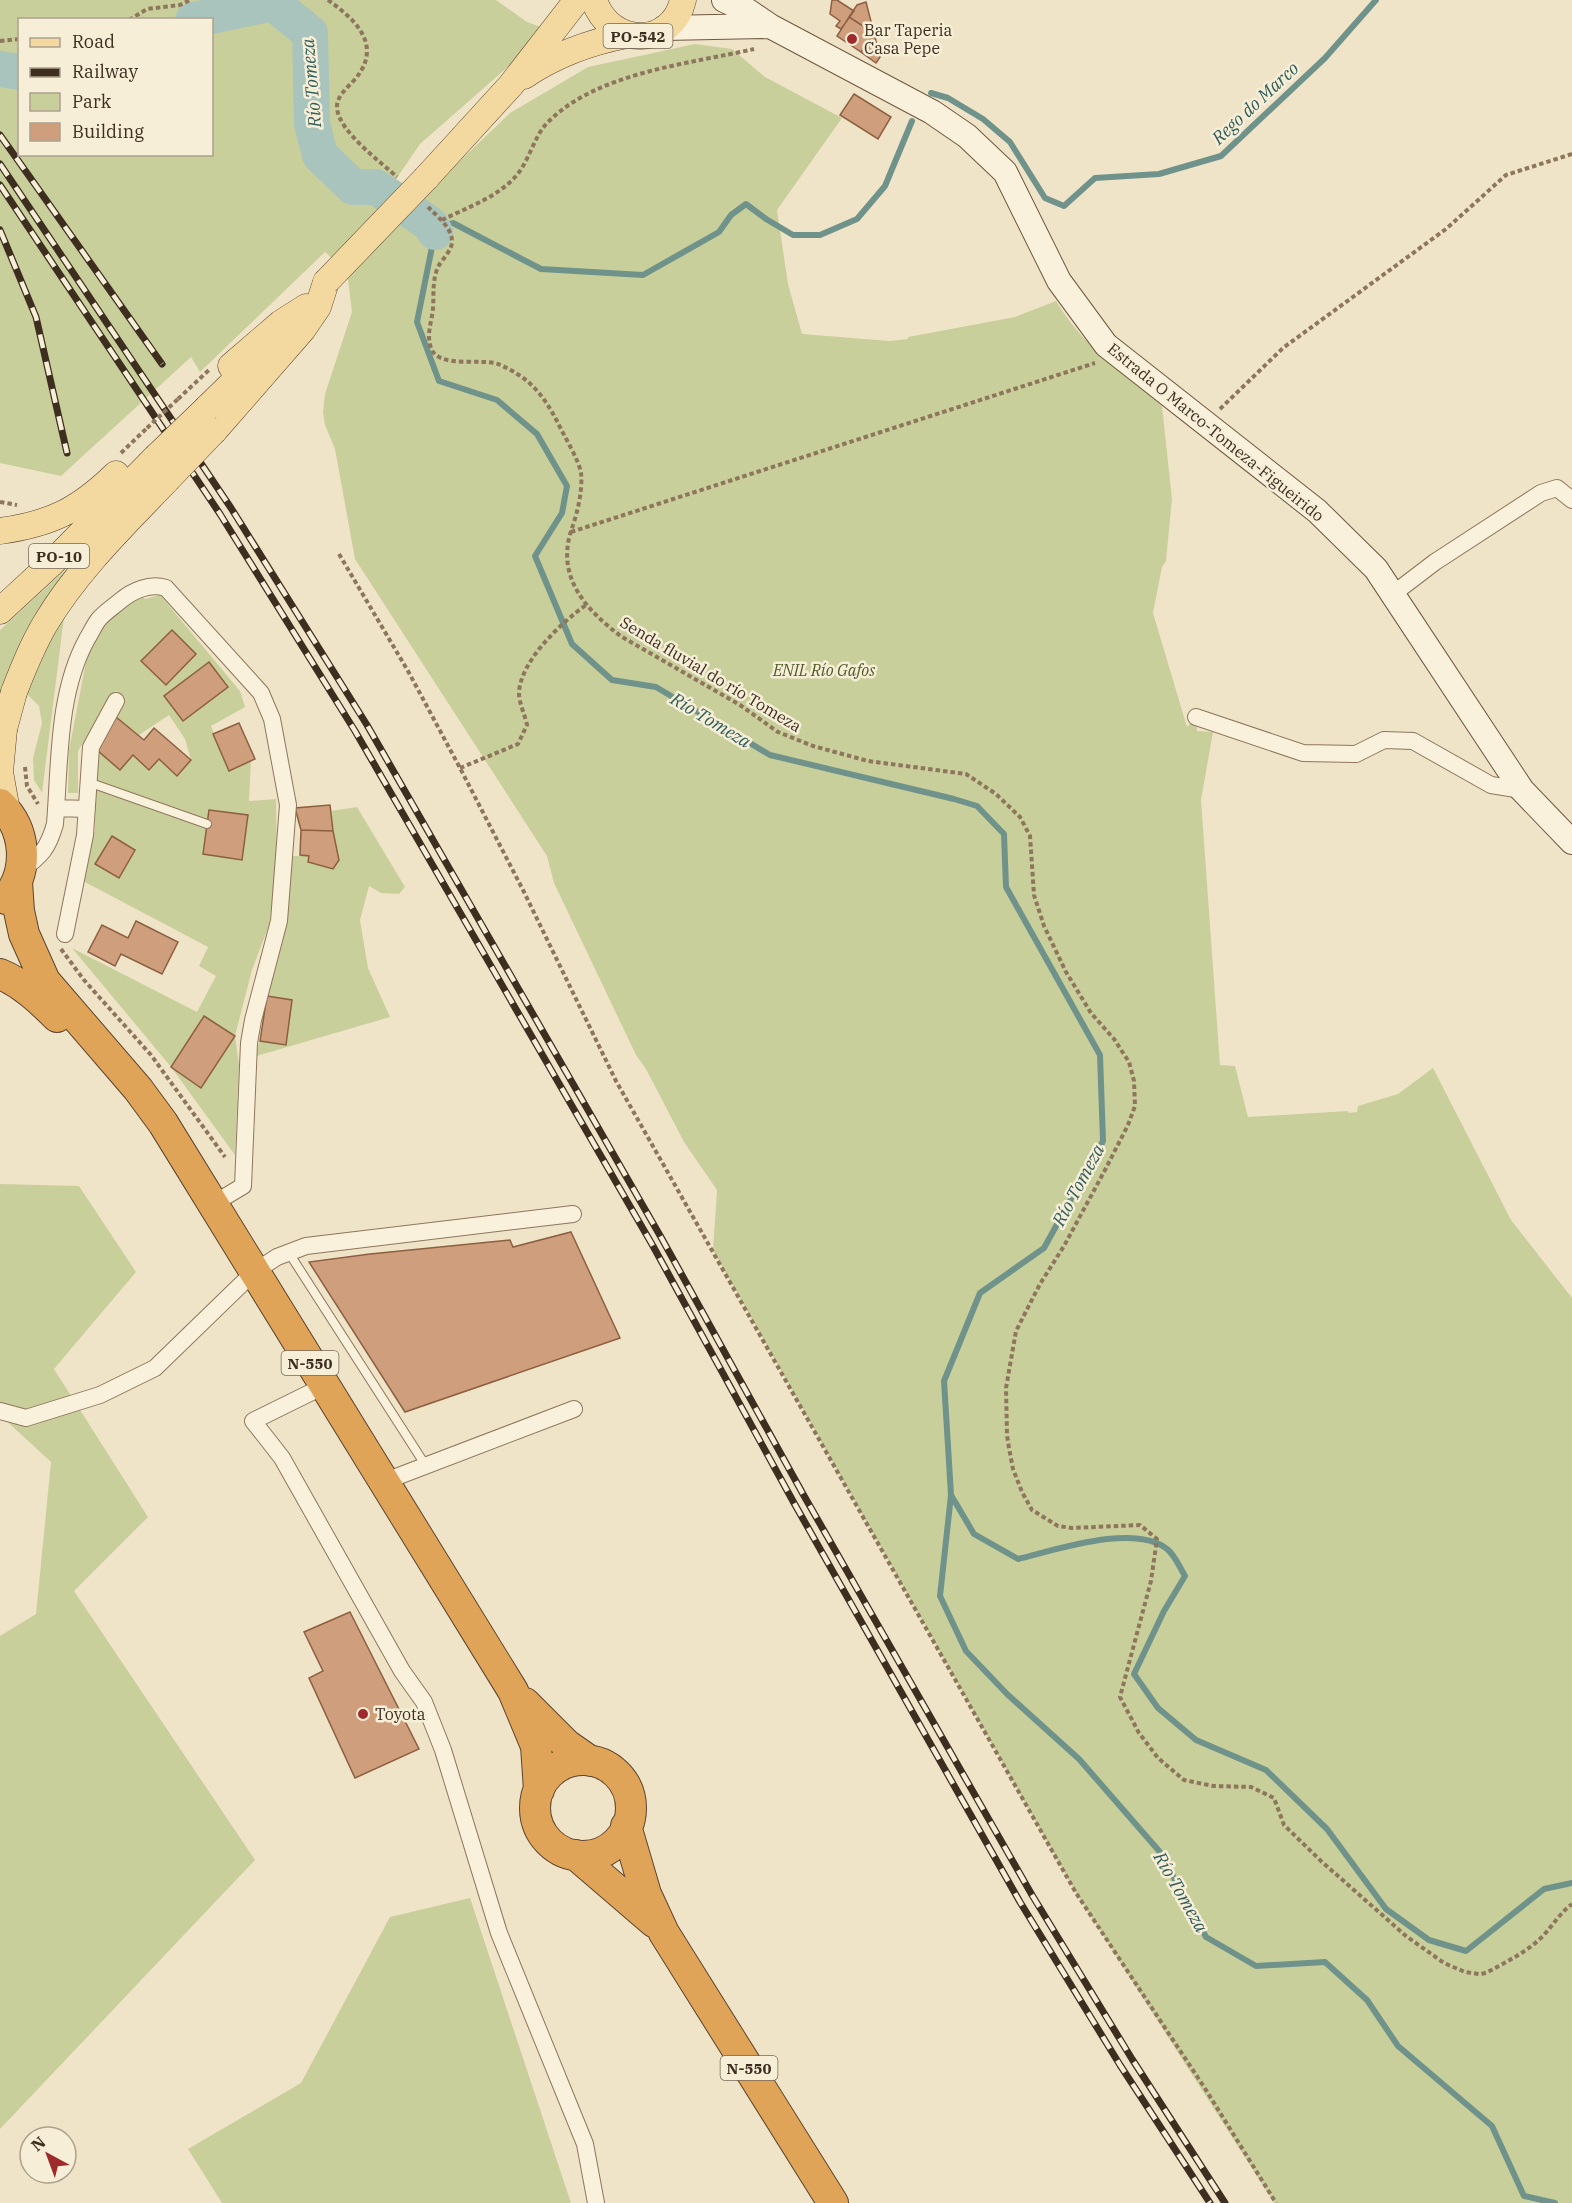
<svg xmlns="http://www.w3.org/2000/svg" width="1572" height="2203" viewBox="0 0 1572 2203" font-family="'IBM Plex Serif',serif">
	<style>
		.green { fill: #c9cf9b; fill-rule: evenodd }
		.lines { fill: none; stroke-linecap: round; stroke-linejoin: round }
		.stream { stroke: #6f938a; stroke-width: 6 }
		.river { stroke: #a9c4bc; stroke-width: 36 }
		.building { fill: #cf9f7d; stroke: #8d5f41; stroke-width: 1.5 }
		.lane-casing { stroke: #8d765c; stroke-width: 10 }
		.street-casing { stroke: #8d765c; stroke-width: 18 }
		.secondary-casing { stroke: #6f573f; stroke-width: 26 }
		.primary-casing { stroke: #5b4430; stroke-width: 27 }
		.highway-casing { stroke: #5b4430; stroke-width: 32 }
		.path { stroke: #8d765c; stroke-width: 4; stroke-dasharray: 4.5 3; stroke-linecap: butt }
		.lane { stroke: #faf1dc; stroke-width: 8 }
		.street { stroke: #faf1dc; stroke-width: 16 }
		.secondary { stroke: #faf1dc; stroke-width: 24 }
		.primary { stroke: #f3d9a0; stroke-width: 26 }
		.highway { stroke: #e0a458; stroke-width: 30 }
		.rail-casing { stroke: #3d2e20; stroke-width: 7 }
		.rail { stroke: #f7eed8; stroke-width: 4.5; stroke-dasharray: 14; stroke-linecap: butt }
		.primary-bridge-casing { stroke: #5b4430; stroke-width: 27; stroke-linecap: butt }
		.path-bridge { stroke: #8d765c; stroke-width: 4; stroke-dasharray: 4.5 3; stroke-linecap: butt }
		.primary-bridge { stroke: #f3d9a0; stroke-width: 26 }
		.poi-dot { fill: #9e2a2b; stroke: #f7eed8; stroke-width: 2 }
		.labels { text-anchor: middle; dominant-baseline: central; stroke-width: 5; stroke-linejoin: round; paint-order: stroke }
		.shield { fill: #f7eed8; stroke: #756857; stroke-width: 1.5 }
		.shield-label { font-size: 15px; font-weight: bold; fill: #3d2e20 }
		.poi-label { font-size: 16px; fill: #3d2e20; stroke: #f7eed8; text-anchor: start }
		.street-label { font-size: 16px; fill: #3d2e20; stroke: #f7eed8 }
		.park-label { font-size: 16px; font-style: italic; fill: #4d5a26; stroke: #f7eed8 }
		.water-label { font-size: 18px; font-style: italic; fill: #2f5d5a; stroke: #f7eed8 }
	</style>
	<rect width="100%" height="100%" fill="#f0e4c8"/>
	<path class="green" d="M0 0H496L527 22 550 30 420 144 394 182 414 205 510 113 588 67 695 44 732 49 765 77 842 118 777 210 788 284 802 334 890 341 908 339V337L1015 317 1056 301C1082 345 1123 374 1162 406L1172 499 1166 561 1162 567 1153 613 1187 727 1196 717 1197 731 1213 732 1201 800 1220 1065 1235 1066 1248 1117 1348 1111 1349 1113 1357 1112 1358 1106 1398 1094 1433 1068 1511 1220 1572 1298V2203H1274L1076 1893 713 1250 717 1190 684 1142 646 1069 636 1055 554 883 547 856 355 559 335 449 325 425 323 412 325 394 352 312 347 272 325 252 200 372 191 357 61 476 0 463ZM20 20H212V154H20Z
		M93 545 0 698V630Z
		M139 593 145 599 160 595 240 691 245 707 211 726 228 770 251 761 249 801 276 799 277 868 269 925 252 970 235 1036 239 1065 235 1155 171 1067 72 948 197 1012 216 976 199 966 208 947 83 881 95 829 97 749 120 770 133 755 149 769 159 759 177 776 191 760 185 739 169 715 139 735 110 713 123 695 116 691 78 751V793H68L69 750 86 662 94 637 114 613ZM203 1016 235 1036 201 1088 171 1067Z
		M64 617 42 793 34 780 33 758 42 723 39 706 26 693 42 653Z
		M357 807 405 887 399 894 381 893 369 886 360 920 368 968 390 1017 253 1057 260 1041 289 856H309L308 862 333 831 331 811Z
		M0 1184 79 1186 136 1272 54 1369 148 1517 74 1591 255 1860 0 2129V1636L36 1614 51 1462 0 1415Z
		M470 1898 571 2203H222L188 2149 301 2083 390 1917Z"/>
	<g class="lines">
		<path class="stream" d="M931 93 948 98 983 119 1010 142 1045 198 1064 206 1095 178 1159 174 1221 156 1325 58 1376 0
			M912 121 885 186 857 219 820 235H793L766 219 746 204 731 215 719 232 643 275 541 269 453 223 443 226 435 232 417 322 439 381 497 400 537 434 567 486 562 513 535 556 572 644 612 680 656 687 770 755 954 799 977 806 1004 834 1006 887 1100 1055 1103 1141 1044 1248 980 1293 944 1381 951 1495 974 1534 1018 1559C1056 1550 1134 1523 1167 1549 1175 1555 1180 1568 1185 1576L1164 1611 1134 1674 1158 1708 1196 1740 1266 1770 1327 1829 1386 1909 1429 1940 1466 1951 1544 1889 1572 1883
			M951 1495 940 1596 966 1651 1007 1694 1079 1759 1160 1852 1206 1937 1256 1966 1325 1962 1367 2000 1398 2046 1492 2126 1524 2196 1555 2203"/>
		<path class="river" d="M193 20 273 3 310 33 312 124 320 155 353 187H376L430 224 435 232
			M0 69 20 72"/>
	</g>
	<path class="building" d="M832 0H837L854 11 841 29 836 26 840 21 830 14Z
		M866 2 874 33 849 17 857 5Z
		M849 17 874 33 861 52 837 36Z
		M874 33 880 57 876 63 861 52Z
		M854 94 891 117 878 139 840 115Z
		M172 630 196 654 166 685 141 661Z
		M209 662 228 687 183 721 164 696Z
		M116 717 144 740 154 728 191 760 177 776 159 759 149 770 133 755 120 770 97 750Z
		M239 723 255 759 229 771 213 734Z
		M330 805 333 831 301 830 295 808Z
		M209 810 248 815 242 860 203 854Z
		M301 830 333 831 339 860 333 869 308 862 309 856 300 855Z
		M112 836 135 850 119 878 95 864Z
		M136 921 178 942 162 974 121 954 115 966 88 952 102 925 128 938Z
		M267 996 292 1000 286 1045 260 1041Z
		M204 1016 235 1036 201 1088 171 1067Z
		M571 1232 620 1338 405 1412 309 1262 370 1254 510 1240 513 1247Z
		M350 1612 419 1749 355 1778 309 1678 323 1671 304 1632Z"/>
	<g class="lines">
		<defs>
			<path id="lane" d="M88 782 207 824
				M289 1253 426 1466"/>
			<path id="street" d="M1393 594 1435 562 1541 493 1557 488 1572 500
				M1196 717 1303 753 1356 754 1384 740 1413 741 1491 785 1522 790
				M56 808 87 809
				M20 871C41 856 48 849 55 824 60 762 57 694 87 639 91 633 94 625 99 619 105 612 113 607 120 601 133 590 150 583 166 588L261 693 272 719 288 805 279 921 253 1020 249 1043 243 1186 213 1204
				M65 934 85 835 91 747 116 701
				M324 1386 253 1421 282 1458 402 1671 424 1702 443 1750 499 1933 585 2144 596 2203
				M0 1411 26 1418 100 1395 155 1368 254 1272 277 1257 306 1246 573 1214
				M383 1482 574 1409"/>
			<path id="secondary" d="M724 0 748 11 770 26 932 112 967 136 1005 172 1059 281 1106 345 1317 511 1376 569 1522 790 1572 842
				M664 28 770 26"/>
			<path id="primary" d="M594 0C610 48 672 48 683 0
				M524 76C555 55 590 42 627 35
				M426 178 511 85 577 0
				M231 366 281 323 306 307
				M207 408 254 362
				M214 431 303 329 318 307 326 282
				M0 531C51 524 79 510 116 474
				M0 611 52 563 155 458
				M14 692C23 669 32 646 45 624 77 570 124 525 167 480
				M4 729 0 772 7 811"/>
			<path id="highway" d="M0 804C26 829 30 870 6 899
				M17 882 19 911 24 934 45 981 138 1089 163 1123 513 1691 536 1746 539 1790
				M0 974C22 983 40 1000 57 1017
				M525 1703 567 1745 590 1761
				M535 1808a48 48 0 1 1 96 0a48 48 0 1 1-96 0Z
				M626 1826 646 1894 664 1933 833 2203
				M576 1855 654 1922"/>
		</defs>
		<use href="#lane" class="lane-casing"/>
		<use href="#street" class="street-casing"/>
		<use href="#secondary" class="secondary-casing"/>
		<use href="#primary" class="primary-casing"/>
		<use href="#highway" class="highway-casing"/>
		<path class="path" d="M328 0C353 18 381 42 359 74 352 85 336 94 337 108 339 132 381 162 397 177
			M129 20 147 9 180 5 190 0
			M0 41 20 39
			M428 207C437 216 451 227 452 240 453 250 442 259 438 267 432 281 434 294 433 308 432 322 426 334 431 348 438 369 483 358 498 364 529 377 543 394 558 423 564 436 579 460 581 473 583 491 577 514 571 531 556 578 587 611 622 637L740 705 778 732 813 746 868 761 966 774 996 794 1020 817 1030 836 1034 895 1044 926 1066 972 1091 1013 1114 1039 1129 1062 1134 1081 1135 1106 1128 1125 1105 1170 1064 1246 1040 1284 1016 1331 1006 1388 1007 1435 1009 1448 1013 1469 1022 1492 1032 1510 1058 1526 1072 1528 1140 1525 1157 1539 1151 1581 1120 1697 1139 1733 1158 1758 1184 1780 1213 1786 1251 1787 1274 1798 1284 1825 1321 1861 1406 1936 1444 1963 1465 1972 1479 1974 1486 1973C1506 1962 1527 1952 1543 1936 1553 1925 1560 1913 1572 1904
			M442 220C466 208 498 197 516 176 530 160 534 135 549 121 599 72 689 64 754 49
			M178 399 210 369
			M1220 409 1283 348 1446 229 1506 175 1572 154
			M121 453 147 428
			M0 502 17 505
			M571 532 1095 363
			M339 554 408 671 460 768 523 890 616 1081 1076 1893 1206 2090 1276 2203
			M25 767 27 786 38 804
			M460 768 518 744 527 725C525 715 519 703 519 693 520 661 562 622 586 605
			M61 949 84 980 151 1055 225 1157"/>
		<use href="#lane" class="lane"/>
		<use href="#street" class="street"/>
		<use href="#secondary" class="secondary"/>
		<use href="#primary" class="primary"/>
		<use href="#highway" class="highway"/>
		<defs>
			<path id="rail" d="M0 135 162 364
				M0 164 231 508 367 725 662 1239 803 1494 1032 1895 1132 2059 1225 2203
				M0 185 220 514 355 731 653 1246 794 1503 1020 1902 1120 2065 1210 2203
				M0 230 36 317 67 453"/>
		</defs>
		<use href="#rail" class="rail-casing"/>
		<use href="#rail" class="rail"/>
		<defs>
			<path id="primary-bridge" d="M326 282 426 178
				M155 458 207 408
				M167 480 214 431
				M4 729 14 692"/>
		</defs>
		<use href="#primary-bridge" class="primary-bridge-casing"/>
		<path class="path-bridge" d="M147 428 178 399"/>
		<use href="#primary-bridge" class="primary-bridge"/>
	</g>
	<g class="poi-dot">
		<circle cx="852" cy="39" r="6"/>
		<circle cx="363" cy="1714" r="6"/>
	</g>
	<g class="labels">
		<g class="shield">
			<rect x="603.5" y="24" width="69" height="24" rx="4.5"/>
			<rect x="29" y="544" width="60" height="24" rx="4.5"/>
			<rect x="281.5" y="1351" width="57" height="24" rx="4.5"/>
			<rect x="720.5" y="2056" width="57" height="24" rx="4.5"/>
		</g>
		<g class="shield-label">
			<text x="638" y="36">PO-542</text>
			<text x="59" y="556">PO-10</text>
			<text x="310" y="1363">N-550</text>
			<text x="749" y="2068">N-550</text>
		</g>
		<g class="poi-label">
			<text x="864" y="30">Bar Taperia<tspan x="864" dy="18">Casa Pepe</tspan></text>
			<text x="375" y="1714">Toyota</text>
		</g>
		<g class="street-label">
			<text transform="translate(1216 432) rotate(39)">Estrada O Marco-Tomeza-Figueirido</text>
			<text transform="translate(711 674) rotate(31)">Senda fluvial do río Tomeza</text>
		</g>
		<g class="park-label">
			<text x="824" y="670">ENIL Río Gafos</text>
		</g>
		<g class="water-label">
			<text transform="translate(311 83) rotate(-95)">Río Tomeza</text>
			<text transform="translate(1255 103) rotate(-43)">Rego do Marco</text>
			<text transform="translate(711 720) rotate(31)">Río Tomeza</text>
			<text transform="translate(1078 1185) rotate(-62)">Río Tomeza</text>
			<text transform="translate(1181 1892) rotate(60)">Río Tomeza</text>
		</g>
	</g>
	<rect x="18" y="18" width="195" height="138" fill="#f7eed8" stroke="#ada18e" stroke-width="1.5"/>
	<rect x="30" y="38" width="30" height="9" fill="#f3d9a0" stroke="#ada18e" stroke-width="1.5"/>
	<text x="72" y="48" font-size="18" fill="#3d2e20">Road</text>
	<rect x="30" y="68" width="30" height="9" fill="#3d2e20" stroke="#ada18e" stroke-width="1.5"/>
	<text x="72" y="78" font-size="18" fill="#3d2e20">Railway</text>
	<rect x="30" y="93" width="30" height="18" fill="#c9cf9b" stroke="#ada18e" stroke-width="1.5"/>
	<text x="72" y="108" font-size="18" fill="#3d2e20">Park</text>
	<rect x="30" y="123" width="30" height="18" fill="#cf9f7d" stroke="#ada18e" stroke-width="1.5"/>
	<text x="72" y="138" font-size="18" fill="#3d2e20">Building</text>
	<g transform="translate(48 2155) rotate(319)"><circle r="28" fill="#f7eed8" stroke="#ada18e" stroke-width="1.5"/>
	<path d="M0-4.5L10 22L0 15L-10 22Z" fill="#9e2a2b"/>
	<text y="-9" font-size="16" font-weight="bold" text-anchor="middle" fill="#3d2e20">N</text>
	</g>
</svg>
